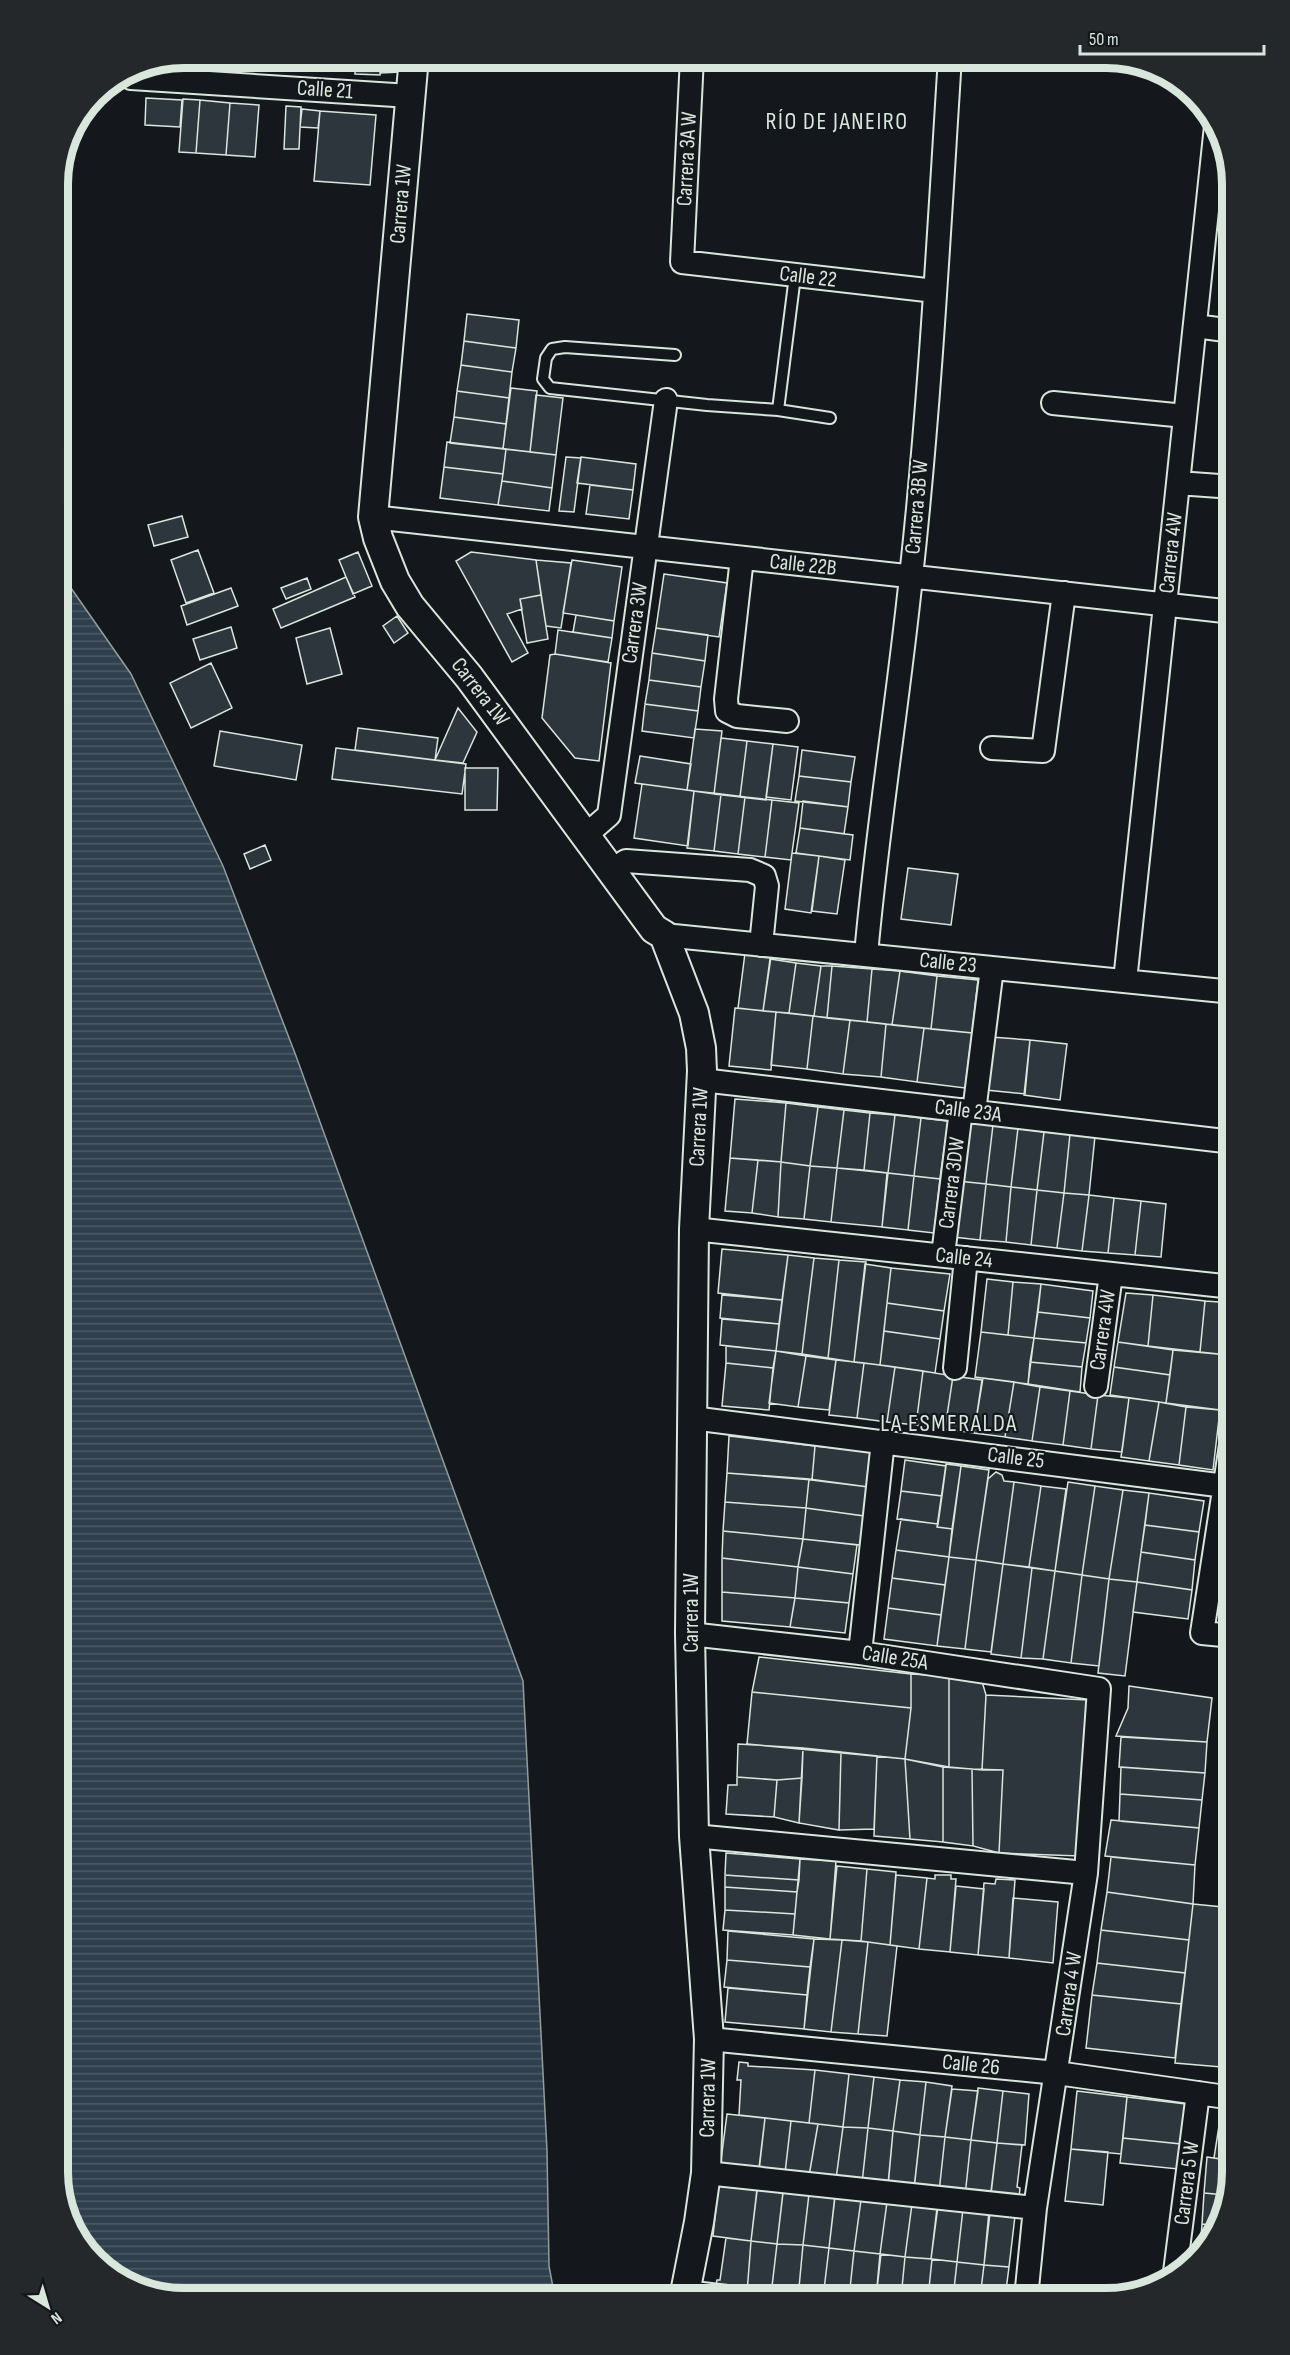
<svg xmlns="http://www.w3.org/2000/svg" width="1290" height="2355" viewBox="0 0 1290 2355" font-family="'Sofia Sans Condensed',sans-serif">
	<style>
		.water { fill: url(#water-rules); stroke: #939e99; stroke-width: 1.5 }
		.building { fill: #2c363c; stroke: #d8e6dc; stroke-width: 1.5 }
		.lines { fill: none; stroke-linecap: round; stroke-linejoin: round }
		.service-casing { stroke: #d8e6dc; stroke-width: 14 }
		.minor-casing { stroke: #d8e6dc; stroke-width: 26 }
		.tertiary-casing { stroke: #d8e6dc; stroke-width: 32 }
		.service { stroke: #14181c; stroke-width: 10 }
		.minor { stroke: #14181c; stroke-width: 22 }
		.tertiary { stroke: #14181c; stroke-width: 28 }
		.labels { text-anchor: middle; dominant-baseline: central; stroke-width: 4.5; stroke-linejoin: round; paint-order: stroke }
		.street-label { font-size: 22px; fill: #d8e6dc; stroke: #14181c }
		.neighbourhood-label { font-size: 24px; letter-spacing: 1.5px; fill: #d8e6dc; stroke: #14181c }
		.rim { fill: none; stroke: #d8e6dc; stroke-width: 8 }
	</style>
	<defs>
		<pattern id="water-rules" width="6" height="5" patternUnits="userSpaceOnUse" patternTransform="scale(1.5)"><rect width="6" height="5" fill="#2f3f4d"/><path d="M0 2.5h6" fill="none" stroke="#4c5b66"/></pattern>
	</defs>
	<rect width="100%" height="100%" fill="#14181c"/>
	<path class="water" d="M57 568 131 674 223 866 296 1056 523 1681 547 2151 549 2266 555 2298H175L113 2277 67 2221 57 2172Z"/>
	<path class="building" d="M206 57H230V60H206Z
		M232 57H305L304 65 232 60Z
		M305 57H329L328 68 305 66Z
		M329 57H355L354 71 328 69Z
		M356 57H381L380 75 355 74Z
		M381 57H401L400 72 381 73Z
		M146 98 182 100 180 127 145 125Z
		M183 99 200 100 196 153 179 152Z
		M200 100 230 103 226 155 196 153Z
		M230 103 259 105 255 157 226 155Z
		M286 106 301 107 299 149H284Z
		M302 109 320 111 318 128 300 127Z
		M320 111 376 115 370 185 314 181Z
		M467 314 519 320 516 348 464 341Z
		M464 341 516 348 512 372 461 365Z
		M461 365 512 372 509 398 457 391Z
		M511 388 537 391 530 452 503 449Z
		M457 391 509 398 506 424 454 417Z
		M536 395 563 398 556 455 530 452Z
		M454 417 506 424 503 449 450 443Z
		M447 442 506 449 503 474 444 467Z
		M506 449 556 455 552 488 502 481Z
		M566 457 581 458 574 512 559 511Z
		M581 457 636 464 633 490 577 483Z
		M444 467 503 474 498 505 440 498Z
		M502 481 552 488 549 511 498 505Z
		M590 485 633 490 629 519 586 514Z
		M182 516 188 537 154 546 148 525Z
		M198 550 214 593 186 603 171 560Z
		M358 552 372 586 353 594 339 560Z
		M471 552 536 560 541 595 520 599 522 609 507 614 528 653 512 662 456 561Z
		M536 560 571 563 561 628 546 626Z
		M572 560 622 567 614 621 563 613Z
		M664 574 727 583 719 637 656 628Z
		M346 577 355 597 281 628 273 609Z
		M307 578 311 589 286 599 281 588Z
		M231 588 238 606 187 625 181 606Z
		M541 595 548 639 527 643 520 599Z
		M576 615 614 621 612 638 573 632Z
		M397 616 408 633 394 643 383 626Z
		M231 627 237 648 200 660 193 639Z
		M330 628 342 674 307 684 296 638Z
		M656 628 708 635 705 661 652 653Z
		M558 630 612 638 608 662 555 654Z
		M652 653 705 661 701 687 649 680Z
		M555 654 611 663 599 761 575 758 542 718 550 655Z
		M211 663 232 708 191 728 170 683Z
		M649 680 701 687 698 711 645 704Z
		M645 704 698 711 694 738 642 731Z
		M458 708 477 732 463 763 435 760Z
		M358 728 438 738 435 760 355 750Z
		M695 729 722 731 714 794 687 790Z
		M220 731 302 745 296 780 214 766Z
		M721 738 747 741 740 797 714 794Z
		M747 741 773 744 766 800 740 797Z
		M773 744 798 747 791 800 766 797Z
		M336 748 466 764 462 794 332 779Z
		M802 750 855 757 851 782 799 776Z
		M640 756 691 764 687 790 635 783Z
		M465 768H498L497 810H465Z
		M799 776 851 782 848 807 795 801Z
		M642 784 694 791 688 846 634 838Z
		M694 791 721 794 714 851 687 848Z
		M721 794 745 797 738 854 714 851Z
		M745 797 772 800 765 857 738 854Z
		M772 800 799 803 791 860 765 857Z
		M803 801 848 807 844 834 800 828Z
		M800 828 853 835 850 860 796 853Z
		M265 845 271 860 250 869 244 854Z
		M792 853 819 856 811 913 785 909Z
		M819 856 845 860 837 914 812 911Z
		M908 868 958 874 951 925 901 919Z
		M745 953 771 957 763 1011 738 1008Z
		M770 959 796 963 789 1013 763 1011Z
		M796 963 821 966 814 1016 789 1013Z
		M821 966H832L827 1018 814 1016Z
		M832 966 872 969 867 1022 827 1018Z
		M872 969 900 971 892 1025 867 1022Z
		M900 971 937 976 931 1029 892 1025Z
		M937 976 978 980 972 1033 931 1029Z
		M735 1008 776 1012 771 1070 729 1066Z
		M776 1012 813 1016 807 1069 771 1065Z
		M813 1016 850 1020 843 1074 807 1069Z
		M850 1020 886 1024 881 1077 843 1074Z
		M886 1024 924 1028 917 1082 881 1077Z
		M924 1028 972 1033 965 1088 917 1082Z
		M991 1037 1030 1040 1025 1094 986 1090Z
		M1030 1040 1067 1044 1060 1100 1024 1095Z
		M735 1099 786 1103 781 1162 730 1158Z
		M786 1103 818 1107 810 1166 781 1162Z
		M818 1107 844 1110 837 1168 810 1166Z
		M844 1110 870 1113 864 1170 837 1168Z
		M870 1113 895 1115 888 1173 864 1170Z
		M895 1115 921 1118 914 1176 888 1173Z
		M921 1118 948 1121 940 1179 914 1176Z
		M965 1122 993 1125 986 1184 958 1181Z
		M993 1125 1018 1128 1011 1187 986 1184Z
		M1018 1128 1044 1132 1037 1190 1011 1187Z
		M1044 1132 1070 1134 1064 1193 1037 1190Z
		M1070 1134 1095 1136 1089 1195 1064 1193Z
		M730 1158 758 1160 752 1213 725 1211Z
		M758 1160 781 1162 778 1217 752 1213Z
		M781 1162 810 1166 804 1219 778 1217Z
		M810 1166 837 1168 831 1222 804 1219Z
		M837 1168 887 1173 882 1227 831 1222Z
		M888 1173 914 1176 908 1230 882 1227Z
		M914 1176 940 1179 934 1233 908 1230Z
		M958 1181 986 1184 980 1240 953 1237Z
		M986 1184 1011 1187 1006 1242 980 1240Z
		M1011 1187 1037 1190 1031 1245 1006 1242Z
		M1037 1190 1064 1193 1057 1248 1031 1245Z
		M1064 1193 1089 1195 1082 1251 1057 1248Z
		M1089 1195 1114 1198 1108 1253 1082 1251Z
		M1114 1198 1141 1201 1135 1255 1108 1253Z
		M1141 1201 1166 1204 1161 1257 1135 1255Z
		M722 1249 788 1255 782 1300 718 1293Z
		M788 1255 814 1258 802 1354 776 1351Z
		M814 1258 839 1260 828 1358 802 1354Z
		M839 1260 866 1262 854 1362 828 1358Z
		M865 1264 891 1268 880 1365 854 1362Z
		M891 1268 950 1274 944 1311 887 1303Z
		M987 1279 1013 1282 1008 1335 981 1332Z
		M1013 1282 1041 1284 1034 1338 1008 1335Z
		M1041 1284 1093 1291 1090 1318 1038 1312Z
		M1126 1293 1153 1295 1148 1346 1118 1342Z
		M722 1295 782 1300 779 1324 720 1318Z
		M1153 1295 1205 1301 1200 1352 1148 1346Z
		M1205 1301 1233 1303 1228 1355 1200 1352Z
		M887 1303 944 1311 940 1339 884 1331Z
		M1038 1312 1090 1318 1086 1343 1034 1338Z
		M722 1319 779 1324 776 1351 720 1345Z
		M884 1331 940 1339 935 1373 880 1365Z
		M981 1332 1034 1338 1028 1384 975 1377Z
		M1034 1338 1086 1343 1082 1367 1030 1362Z
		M1118 1342 1173 1350 1170 1375 1114 1367Z
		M726 1346 776 1351 773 1368 726 1363Z
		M1173 1350 1228 1355 1220 1410 1166 1403Z
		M776 1351 806 1356 798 1407 769 1403Z
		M806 1356 836 1360 829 1410 798 1407Z
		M836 1360 864 1363 857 1418 829 1415Z
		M1030 1362 1082 1367 1080 1392 1028 1384Z
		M726 1363 773 1368 769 1410 722 1406Z
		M864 1363 895 1367 887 1422 857 1418Z
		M895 1367 923 1371 916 1425 887 1422Z
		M1114 1367 1170 1375 1166 1403 1110 1395Z
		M923 1371 953 1376 945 1429 916 1425Z
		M953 1376 982 1380 974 1433 945 1429Z
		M983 1378 1014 1382 1005 1437 974 1433Z
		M1014 1382 1040 1387 1032 1441 1005 1437Z
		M1040 1387 1070 1391 1063 1445 1032 1441Z
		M1070 1391 1098 1395 1091 1449 1063 1445Z
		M1098 1395 1129 1398 1122 1452 1091 1449Z
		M1129 1398 1159 1402 1149 1461 1121 1457Z
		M1159 1402 1186 1407 1179 1465 1149 1461Z
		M1186 1407 1220 1410 1213 1470 1179 1465Z
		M729 1436 815 1446 812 1480 727 1473Z
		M815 1446 873 1452 868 1487 812 1480Z
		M905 1460 946 1466 942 1496 901 1491Z
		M946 1464 961 1466 952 1529 937 1527Z
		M961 1466 989 1470 976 1560 949 1557Z
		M996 1472 1002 1475 1004 1481 1014 1482 1003 1564 976 1560 988 1479Z
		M727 1473 809 1479 806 1508 725 1502Z
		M809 1479 868 1487 864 1516 806 1508Z
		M1014 1482 1041 1486 1029 1567 1003 1564Z
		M1068 1482 1095 1486 1082 1575 1055 1571Z
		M1041 1486 1066 1489 1055 1571 1029 1567Z
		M1095 1486 1123 1490 1109 1579 1082 1575Z
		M1123 1490 1149 1493 1137 1582 1109 1579Z
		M901 1491 942 1496 938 1524 897 1519Z
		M1149 1493 1204 1501 1199 1532 1145 1525Z
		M725 1502 806 1508 803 1539 723 1531Z
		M806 1508 864 1516 860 1545 803 1539Z
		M901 1519 938 1524 937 1527 952 1529 949 1557 896 1550Z
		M1145 1525 1199 1532 1195 1560 1141 1552Z
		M723 1531 803 1539 798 1567 722 1558Z
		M803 1539 857 1545 853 1574 798 1567Z
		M896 1550 949 1557 945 1585 892 1578Z
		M1141 1552 1195 1560 1192 1590 1137 1582Z
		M949 1557 976 1560 965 1649 937 1646Z
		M722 1558 798 1567 795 1598 722 1592Z
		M976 1560 1003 1564 991 1652 965 1649Z
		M1003 1564 1032 1568 1021 1658 991 1654Z
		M798 1567 853 1574 849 1603 795 1598Z
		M1032 1568 1055 1571 1043 1659 1021 1658Z
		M1055 1571 1082 1575 1071 1663 1043 1659Z
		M1082 1575 1109 1579 1099 1666 1071 1663Z
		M892 1578 945 1585 941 1615 888 1608Z
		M1109 1579 1137 1582 1125 1676 1098 1673Z
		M1137 1582 1192 1590 1188 1619 1133 1612Z
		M722 1592 795 1598 790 1627 722 1621Z
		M795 1598 849 1603 845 1633 790 1627Z
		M888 1608 941 1615 937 1646 884 1639Z
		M759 1657 911 1674V1708L752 1692Z
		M911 1674 949 1676V1767L905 1759 911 1708Z
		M949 1676 981 1678 986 1695 982 1770 949 1767Z
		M1129 1686 1212 1698 1207 1742 1116 1736 1128 1708Z
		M752 1692 911 1708 905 1759 747 1744Z
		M986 1695 1088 1700 1080 1856 999 1853 1003 1770H982Z
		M1121 1737 1207 1742 1205 1773 1119 1767Z
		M738 1744 803 1748 802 1778 777 1780 737 1777Z
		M803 1748 841 1752 839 1830 799 1823Z
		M841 1752 877 1756 874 1829 839 1830Z
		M877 1756 905 1759 910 1839 874 1836Z
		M905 1759 943 1767V1842L910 1839Z
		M943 1767 972 1769 973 1846 943 1842Z
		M1121 1767 1205 1773 1202 1800 1120 1794Z
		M972 1769 1003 1770 999 1853 973 1846Z
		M737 1777 777 1780 774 1817 726 1814 728 1785H737Z
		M802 1778 799 1823 774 1817 777 1780Z
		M1120 1794 1202 1800 1199 1828 1119 1821Z
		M1111 1820 1199 1828 1195 1865 1105 1856Z
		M726 1853 800 1859 799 1880 725 1875Z
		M1111 1857 1195 1865 1193 1904 1107 1892Z
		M800 1859 836 1861 830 1939 793 1935Z
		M837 1866 867 1869 861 1941 830 1939Z
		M867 1869 896 1872 890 1945 861 1941Z
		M725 1875 799 1880 797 1892 725 1887Z
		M896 1875 927 1878 919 1949 890 1945Z
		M935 1875H951V1879H956L950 1952 919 1949 927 1878 935 1879Z
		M996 1879 1015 1880 1009 1958 978 1955 984 1883 995 1884Z
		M956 1886 984 1889 978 1955 950 1952Z
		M725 1887 797 1892 795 1914 725 1910Z
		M1107 1892 1193 1904 1189 1940 1101 1930Z
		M1013 1898 1058 1902 1053 1963 1009 1958Z
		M1193 1904 1233 1908V1948L1221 2067 1175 2063Z
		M725 1910 795 1914 793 1935 723 1930Z
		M1101 1930 1189 1940 1185 1973 1097 1963Z
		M728 1931 814 1939 810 1967 727 1960Z
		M814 1939 842 1940 831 2032 804 2029Z
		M842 1940 868 1942 858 2034 831 2032Z
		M868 1942 897 1946 887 2036 858 2034Z
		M1233 1948V2068L1221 2067Z
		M727 1960 810 1967 807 1995 724 1987Z
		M1097 1963 1185 1973 1181 2004 1092 1995Z
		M728 1988 807 1995 804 2029 725 2022Z
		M1092 1995 1181 2004 1175 2058 1086 2048Z
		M739 2062 748 2063V2066L815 2070 809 2123 739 2115 741 2080H737Z
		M815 2070 849 2074 843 2127 809 2123Z
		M849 2074 874 2077 868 2128 843 2127Z
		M874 2077 900 2080 893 2131 868 2128Z
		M900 2080 926 2082 920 2135 893 2131Z
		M926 2082 952 2086 945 2137 920 2135Z
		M978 2088 1003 2091 997 2143 971 2140Z
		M952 2089 978 2091 971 2140 945 2137Z
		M1003 2091 1029 2094 1025 2145 997 2143Z
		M1077 2091 1127 2097 1121 2154 1071 2149Z
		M1127 2097 1186 2104 1181 2144 1123 2138Z
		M1221 2113 1233 2114V2161L1214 2158Z
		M727 2114 765 2118 759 2171 720 2168Z
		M765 2118 791 2121 785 2173 759 2168Z
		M791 2121 818 2124 809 2176 785 2173Z
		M818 2124 843 2127 836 2179 809 2176Z
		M843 2127 868 2128 862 2183 836 2179Z
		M868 2128 893 2131 888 2187 862 2183Z
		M893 2131 920 2135 914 2188 888 2184Z
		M920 2135 945 2137 939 2192 914 2190Z
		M945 2137 971 2140 965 2196 939 2192Z
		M1123 2138 1181 2144 1178 2169 1120 2163Z
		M971 2140 997 2143 990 2199 965 2196Z
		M997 2143 1022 2145 1017 2187 1020 2188 1019 2198 991 2194Z
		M1071 2149 1108 2152 1103 2205 1065 2201Z
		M1207 2157 1233 2161V2172L1226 2195 1204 2193Z
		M719 2179 758 2183 751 2241 713 2236Z
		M757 2189 783 2193 777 2244 751 2241Z
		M783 2192 809 2194 803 2245 777 2244Z
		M1204 2193 1226 2195 1217 2226 1202 2224Z
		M809 2194 835 2195 829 2248 803 2245Z
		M835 2197 861 2200 854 2251 829 2248Z
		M861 2200 887 2202 880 2254 854 2251Z
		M887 2202 912 2204 905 2257 880 2254Z
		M912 2204 937 2208 931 2259 905 2257Z
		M938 2206 963 2209 957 2262 931 2259Z
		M963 2209 989 2211 984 2265 957 2262Z
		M990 2213 1015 2216 1009 2267 984 2265Z
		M1202 2224 1217 2226 1212 2242 1200 2252Z
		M726 2238 751 2241 747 2293 715 2290 717 2280H720Z
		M751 2241 777 2244 771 2295 747 2293Z
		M777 2244 803 2245 798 2298 771 2295Z
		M803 2245 829 2248 823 2298H798Z
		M829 2248 854 2251 849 2298H823Z
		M854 2251 880 2254 876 2298H849Z
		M881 2254 905 2257 901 2298H876Z
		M905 2257 932 2259 928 2298H901Z
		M932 2259 957 2262 953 2298H928Z
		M957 2262 984 2265 980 2298H953Z
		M984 2265 1009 2267 1005 2298H980Z"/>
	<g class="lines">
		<defs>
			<path id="service" d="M675 355 565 347 552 349 546 358 543 379 550 388 707 405 778 410 830 418
				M778 410 795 276"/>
			<path id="minor" d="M692 57 682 262 935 291
				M132 68 131 78 410 96
				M1195 326 1233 331
				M1053 403 1185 416
				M1178 483 1233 487
				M373 517 1233 612
				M742 558 726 699 727 711 737 716 787 721
				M992 748 1043 751 1064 593
				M586 835 609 815 666 400
				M612 870 626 861 750 870 764 876 767 886 761 945
				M664 935 1233 992
				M866 955C877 829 898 703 911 577 930 404 939 230 950 57
				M1125 981 1216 126
				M702 1080 1233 1142
				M974 1112 992 968
				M694 1229 1233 1287
				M943 1255 961 1110
				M955 1368 966 1258
				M1096 1386 1111 1274
				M692 1418 1233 1487
				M690 1634 860 1653 1099 1689 1086 1873 1035 2208 1026 2298
				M1233 1636 1202 1633 1233 1432
				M860 1653 883 1441
				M694 1836 1086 1873
				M709 2039 1057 2073 1233 2098
				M706 2173 1035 2208
				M1175 2272 1198 2093
				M685 2292 736 2298"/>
			<path id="tertiary" d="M414 57 373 517 378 538 395 581 410 606 469 677 654 929 664 935 694 1013 701 1048 702 1071 694 1229 690 1634 694 1836 709 2039 706 2173 699 2222 684 2298"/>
		</defs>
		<use href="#service" class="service-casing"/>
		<use href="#minor" class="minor-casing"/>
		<use href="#tertiary" class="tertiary-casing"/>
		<use href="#service" class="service"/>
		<use href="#minor" class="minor"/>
		<use href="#tertiary" class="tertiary"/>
	</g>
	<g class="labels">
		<g class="street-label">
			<text transform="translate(325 90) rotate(4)">Calle 21</text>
			<text transform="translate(687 159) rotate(-87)">Carrera 3A W</text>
			<text transform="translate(401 204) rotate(-85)">Carrera 1W</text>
			<text transform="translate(808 277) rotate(7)">Calle 22</text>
			<text transform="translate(917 507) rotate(-85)">Carrera 3B W</text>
			<text transform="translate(1171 553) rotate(-84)">Carrera 4W</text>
			<text transform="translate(803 565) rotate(6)">Calle 22B</text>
			<text transform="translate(635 623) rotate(-82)">Carrera 3W</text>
			<text transform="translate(480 692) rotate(52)">Carrera 1W</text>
			<text transform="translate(948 963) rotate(6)">Calle 23</text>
			<text transform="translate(968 1111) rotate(7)">Calle 23A</text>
			<text transform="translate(699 1127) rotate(-87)">Carrera 1W</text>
			<text transform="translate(952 1183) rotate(-83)">Carrera 3DW</text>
			<text transform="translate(964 1258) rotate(6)">Calle 24</text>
			<text transform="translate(1103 1330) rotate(-82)">Carrera 4W</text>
			<text transform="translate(1016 1458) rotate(7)">Calle 25</text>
			<text transform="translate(691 1613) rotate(-90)">Carrera 1W</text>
			<text transform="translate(895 1658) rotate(9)">Calle 25A</text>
			<text transform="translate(1069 1994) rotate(-82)">Carrera 4 W</text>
			<text transform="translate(971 2065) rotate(6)">Calle 26</text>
			<text transform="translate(708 2098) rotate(-89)">Carrera 1W</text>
			<text transform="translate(1187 2183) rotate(-83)">Carrera 5 W</text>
		</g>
		<g class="neighbourhood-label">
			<text x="837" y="121">RÍO DE JANEIRO</text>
			<text x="949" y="1423">LA ESMERALDA</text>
		</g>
	</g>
	<path d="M0 0H1290V2355H0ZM184 68H1106A116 116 0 0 1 1222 184V2172A116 116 0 0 1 1106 2288H184A116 116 0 0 1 68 2172V184A116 116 0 0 1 184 68Z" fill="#24282b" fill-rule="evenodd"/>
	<path class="rim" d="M184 68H1106A116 116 0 0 1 1222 184V2172A116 116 0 0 1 1106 2288H184A116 116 0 0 1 68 2172V184A116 116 0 0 1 184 68Z"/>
	<g transform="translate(48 2307) rotate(143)" stroke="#14181c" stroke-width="4.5" paint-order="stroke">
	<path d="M0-4.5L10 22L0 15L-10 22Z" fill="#d8e6dc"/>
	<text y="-9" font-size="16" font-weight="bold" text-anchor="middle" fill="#d8e6dc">N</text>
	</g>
	<path d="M1080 45v9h184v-9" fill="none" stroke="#d8e6dc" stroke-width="3"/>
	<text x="1089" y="45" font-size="18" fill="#d8e6dc" stroke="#14181c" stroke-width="4.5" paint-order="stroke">50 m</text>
</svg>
